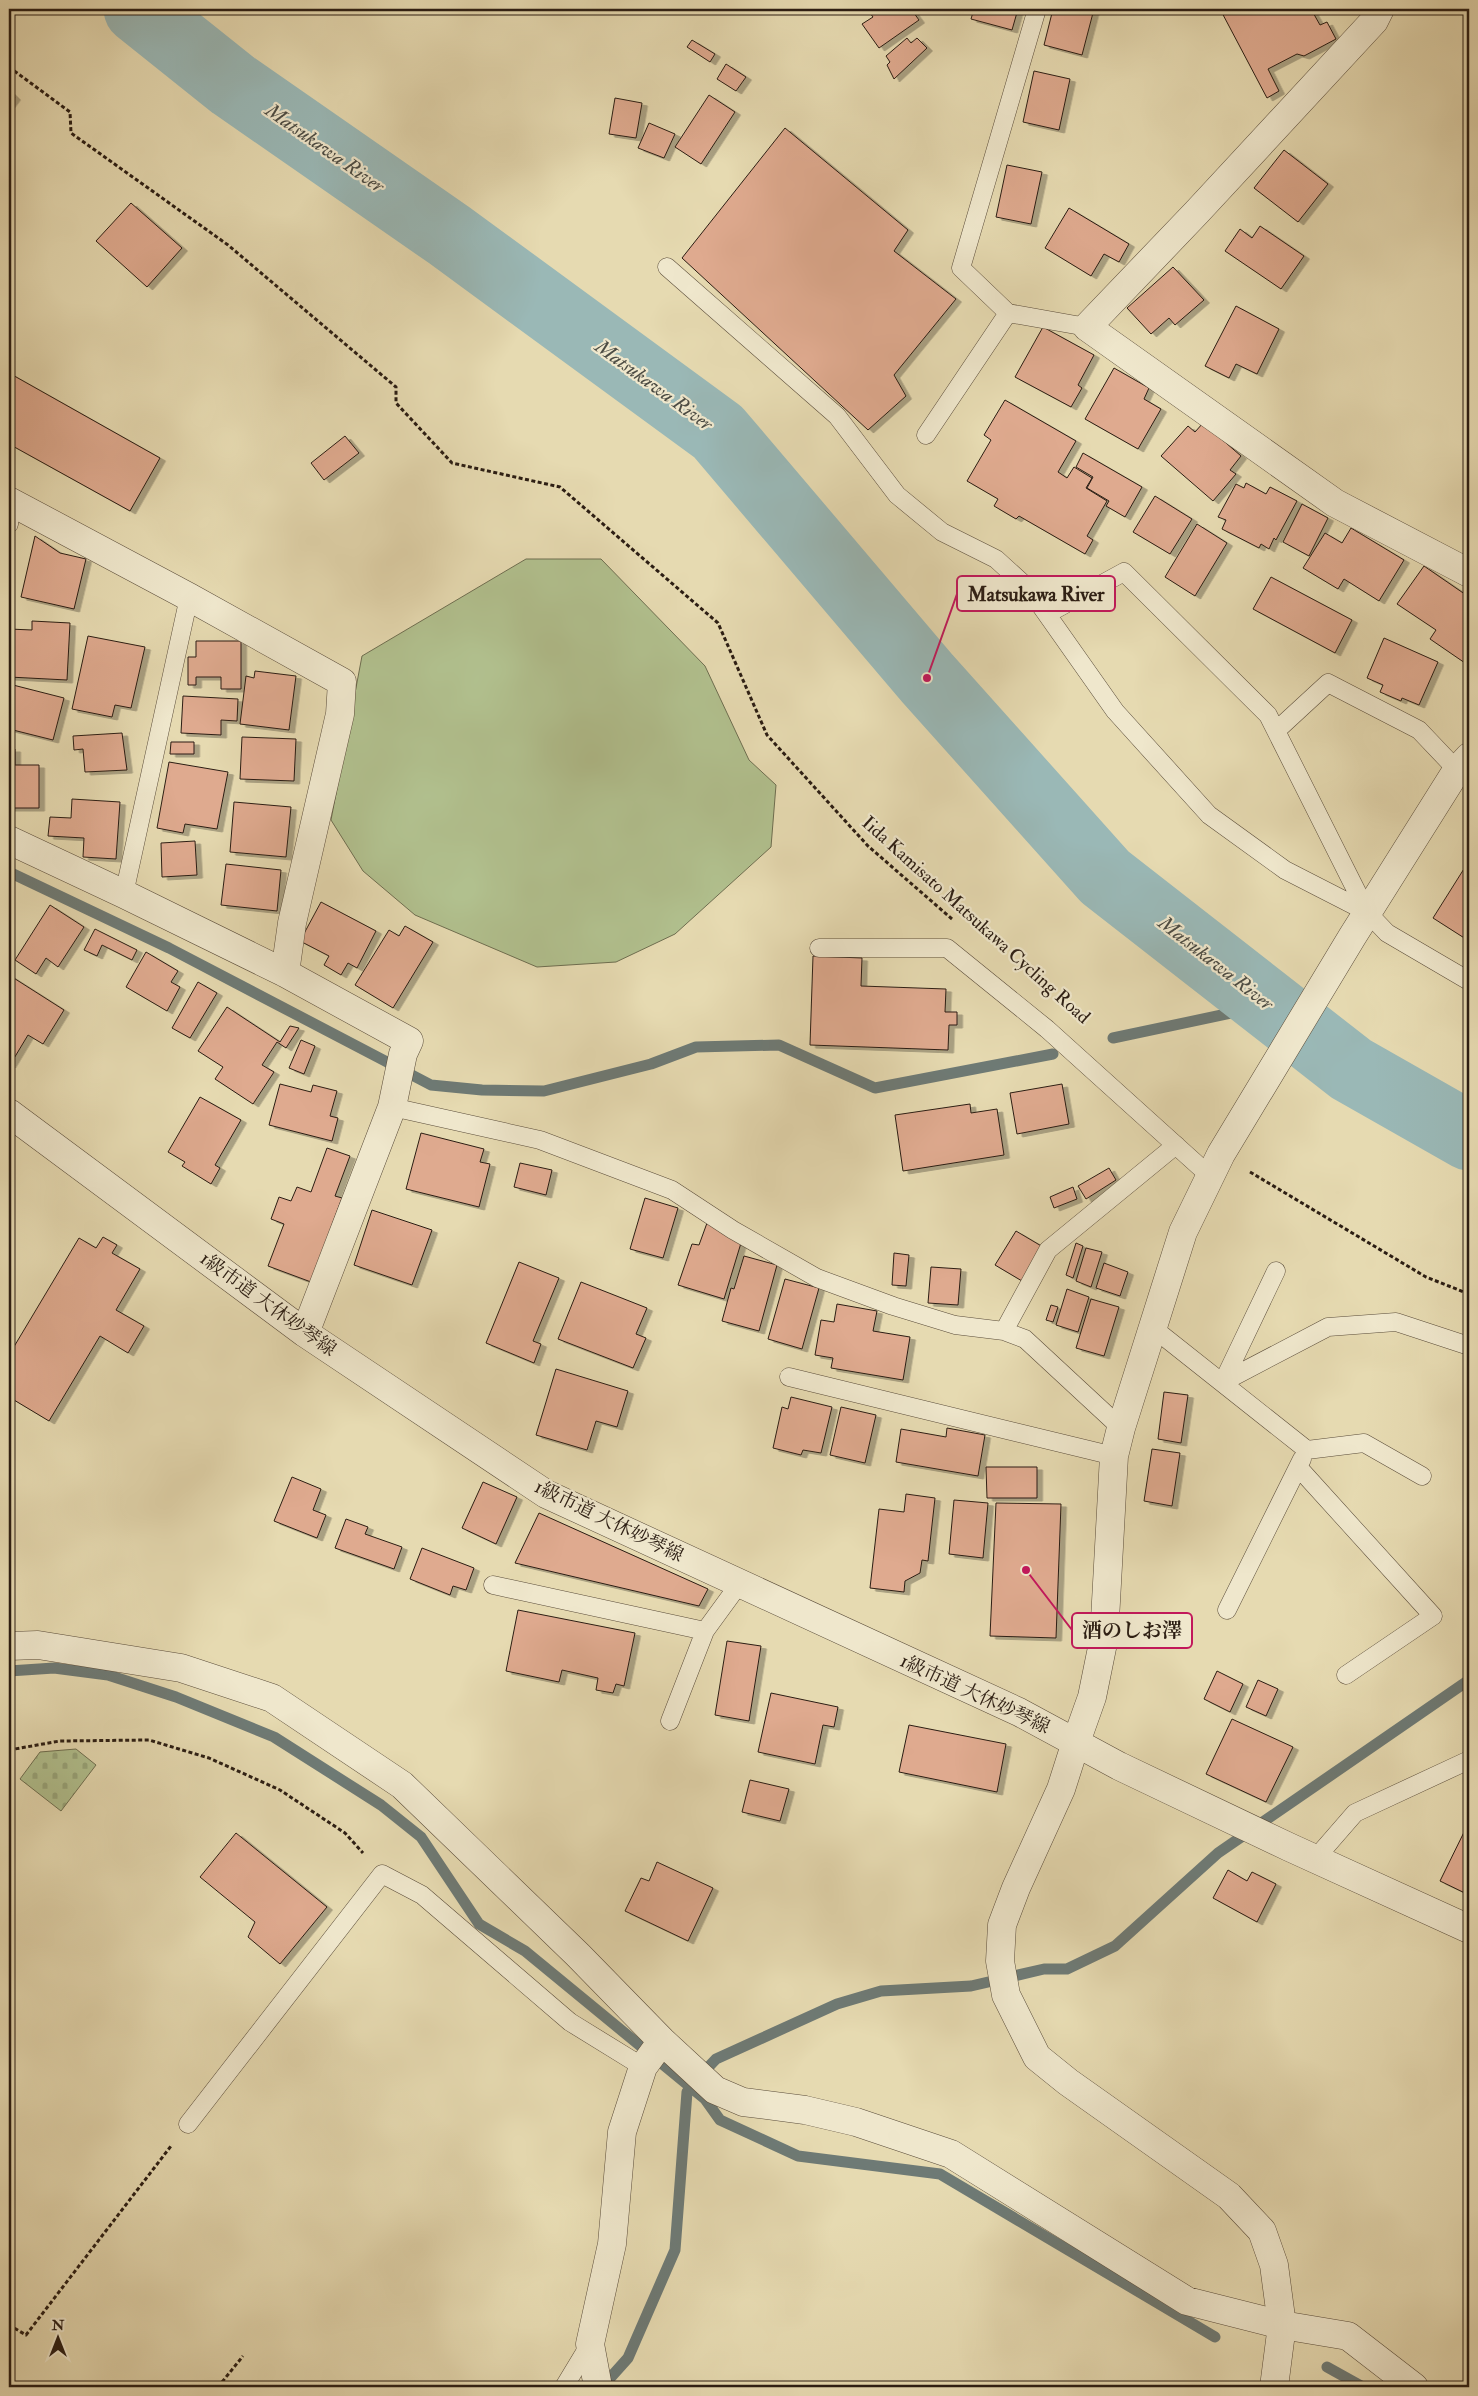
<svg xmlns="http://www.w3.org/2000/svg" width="1478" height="2396" viewBox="0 0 1478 2396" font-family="'IM FELL Double Pica','Noto Serif JP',serif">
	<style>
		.grass { fill: #b1c08e; stroke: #6e6e50 }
		.cemetery { fill: url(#cemetery-stones); stroke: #6e6e50 }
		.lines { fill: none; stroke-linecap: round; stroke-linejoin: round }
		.stream { stroke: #6e7a75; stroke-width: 11 }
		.river { stroke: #9ab8b6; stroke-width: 69 }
		.building { fill: #dfaa8f; stroke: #2b1d13; filter: url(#shadow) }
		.service-casing { stroke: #5a4c3a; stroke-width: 19 }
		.minor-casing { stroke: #5a4c3a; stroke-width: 29 }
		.tertiary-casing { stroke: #5a4c3a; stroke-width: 29 }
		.path { stroke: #2b1d13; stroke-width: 3; stroke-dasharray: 4 2.5; stroke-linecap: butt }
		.service { stroke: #efe7cc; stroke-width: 18 }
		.minor { stroke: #efe7cc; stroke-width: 28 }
		.tertiary { stroke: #efe7cc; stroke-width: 28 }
		.labels { text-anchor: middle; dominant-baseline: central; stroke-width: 4.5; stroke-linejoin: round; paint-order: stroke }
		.street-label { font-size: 19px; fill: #2b1d13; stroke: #efe7cc }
		.water-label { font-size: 20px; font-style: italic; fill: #4c4c44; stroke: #efe7cc }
		.leader { fill: none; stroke: #c2185b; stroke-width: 2 }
		.callout-dot { fill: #c2185b; stroke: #efe7cc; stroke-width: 2 }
		.callout { fill: #efe7cc; stroke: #c2185b; stroke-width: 2 }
		.callout-label { font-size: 20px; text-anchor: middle; font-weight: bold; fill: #2b1d13 }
	</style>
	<defs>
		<pattern id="cemetery-stones" width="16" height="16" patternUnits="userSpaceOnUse" patternTransform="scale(1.25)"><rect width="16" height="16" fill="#b1c08e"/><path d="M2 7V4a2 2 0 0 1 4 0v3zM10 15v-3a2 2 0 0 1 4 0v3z" fill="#98a57a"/></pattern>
		<filter id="shadow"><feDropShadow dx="5.5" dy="3" stdDeviation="0" flood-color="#0004"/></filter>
	</defs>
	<rect width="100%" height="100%" fill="#e6dab1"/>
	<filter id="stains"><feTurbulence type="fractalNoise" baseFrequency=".004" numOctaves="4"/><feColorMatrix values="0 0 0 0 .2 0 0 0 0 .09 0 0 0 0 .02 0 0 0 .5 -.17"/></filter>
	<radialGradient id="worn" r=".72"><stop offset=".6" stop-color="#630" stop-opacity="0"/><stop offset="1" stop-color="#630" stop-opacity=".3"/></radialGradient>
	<path class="grass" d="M526 559H601L705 666 749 760 776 785 771 847 675 934 616 962 537 967 415 915 363 871 331 820 362 656Z"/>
	<path class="cemetery" d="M76 1749 96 1765 61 1811 20 1779 40 1752Z"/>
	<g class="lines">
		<path class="stream" d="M9 872 169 948 431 1085 482 1090 544 1091 651 1064 696 1047 779 1045 875 1088 1053 1054
			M1113 1038 1269 1005
			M9 1671 54 1668 108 1675 176 1697 274 1737 381 1805 421 1837 479 1924 525 1951 705 2099 720 2120 798 2156 940 2174 1215 2337
			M699 2077 716 2059 837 2004 881 1991 971 1986 1044 1969H1067L1115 1946 1218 1853 1469 1680
			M1327 2367 1363 2387
			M602 2387 628 2358 675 2250 687 2092"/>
		<path class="river" d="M138 9 233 85 449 235 718 432 927 678 1105 877 1351 1069 1469 1136"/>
	</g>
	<path class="building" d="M867 9H911L919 20 879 48 862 24 873 17Z
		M974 9H1018L1012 30 971 19Z
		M1053 9H1094L1082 55 1044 45Z
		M1220 9H1311L1320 25 1327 22 1336 39 1304 56 1297 54 1268 69 1279 91 1267 98Z
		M907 38 911 43 917 38 927 48 894 79 887 65 890 62 886 56Z
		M692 40 715 54 710 62 687 47Z
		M726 64 746 77 736 91 717 79Z
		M1034 71 1070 79 1059 130 1023 122Z
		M9 91 15 97 9 105Z
		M709 95 735 112 701 164 675 147Z
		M615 98 642 103 636 138 609 134Z
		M649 123 675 134 664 158 638 148Z
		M785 128 908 230 894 251 956 299 894 375 906 396 868 430 682 258Z
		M1284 150 1328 184 1298 222 1254 188Z
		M1007 165 1042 172 1031 224 996 217Z
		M131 203 182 248 147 287 96 241Z
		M1069 208 1129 244 1119 262 1104 254 1091 276 1045 248Z
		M1260 226 1304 256 1281 289 1225 251 1240 229 1252 238Z
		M1173 267 1204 300 1175 325 1169 318 1151 334 1127 308Z
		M1236 306 1279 329 1257 374 1236 364 1229 378 1205 366Z
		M1043 327 1094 355 1078 385 1082 388 1071 407 1015 377Z
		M1114 368 1149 388 1144 399 1161 409 1138 449 1085 419Z
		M9 373 160 458 130 511 9 444Z
		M1005 400 1076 441 1058 472 1067 478 1074 467 1092 478 1086 488 1107 501 1087 536 1093 540 1085 554 1019 516 1016 519 994 506 998 499 967 481 991 440 984 435Z
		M1203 423 1241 456 1230 470 1236 474 1213 501 1161 456 1188 426 1195 432Z
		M345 436 359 453 324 480 311 463Z
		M1083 453 1142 487 1125 517 1106 506 1109 501 1087 488 1093 477 1076 467Z
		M1246 483 1266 494 1270 487 1297 501 1276 540 1274 538 1269 549 1261 544 1259 548 1222 529 1226 520 1218 517 1236 484 1244 488Z
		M1155 496 1192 519 1170 554 1133 532Z
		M1302 504 1328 518 1309 556 1283 542Z
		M1197 524 1227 543 1195 596 1165 577Z
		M1351 528 1404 560 1379 601 1344 579 1338 589 1303 568 1325 533 1342 543Z
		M35 536 60 553 86 559 74 609 21 597Z
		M1424 566 1469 597V656L1465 663 1430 639 1436 630 1397 604Z
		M1271 577 1352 620 1335 653 1253 609Z
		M32 621 70 623 67 680 9 677V629L32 630Z
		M88 636 145 647 131 708 115 705 112 717 72 709Z
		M1384 638 1438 662 1419 705 1402 698 1401 701 1380 692 1383 685 1367 678Z
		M196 641H241V689H221V677H196V685H188V657H196Z
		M255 671 296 676 289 730 240 724 246 676 254 678Z
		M13 685 64 698 53 740 9 729V700Z
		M183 696 238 699 237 721 221 720V735L181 733Z
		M122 733 127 770 85 772 83 749 74 750 73 736Z
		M242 737 296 739 294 781 240 779Z
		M171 742H194V754H170Z
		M9 749H15V765H39V808H9Z
		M169 762 228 772 217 829 185 824 183 833 157 828Z
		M72 799 120 802 116 859 83 857 84 838 48 836 50 817 71 818Z
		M234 802 291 807 286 857 230 852Z
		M195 841 197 875 162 877 161 843Z
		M226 864 281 870 277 911 221 905Z
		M1467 864 1469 865V941L1433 918Z
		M321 902 376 931 357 968 348 963 341 975 324 965 329 956 300 941Z
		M50 905 84 927 58 967 46 958 36 974 15 960Z
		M405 926 433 942 393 1008 355 985 389 930 399 936Z
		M95 929 137 950 132 960 102 945 97 956 84 950Z
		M146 952 178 971 171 982 180 987 167 1011 126 987Z
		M813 956 862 958 861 986 946 989 945 1012H957V1025H949L948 1050 810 1045Z
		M9 975 64 1010 43 1044 28 1035 10 1065Z
		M198 982 217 993 190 1038 172 1028Z
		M227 1007 280 1042 290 1026 299 1028 286 1048 277 1042 262 1065 274 1072 253 1104 215 1079 223 1067 198 1051Z
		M301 1040 315 1046 304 1074 289 1068Z
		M280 1084 311 1092 313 1085 337 1091 330 1116 338 1118 332 1141 269 1125Z
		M1062 1084 1069 1124 1017 1134 1010 1093Z
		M200 1097 241 1120 215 1165 220 1168 211 1184 182 1166 185 1162 168 1152Z
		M970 1104 971 1113 997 1109 1004 1155 903 1171 895 1115Z
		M421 1133 484 1149 480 1162 490 1164 479 1207 406 1189Z
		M327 1148 350 1156 335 1196 342 1198 311 1282 268 1266 284 1224 271 1219 279 1197 291 1201 297 1187 311 1192Z
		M520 1163 552 1170 546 1195 514 1187Z
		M1109 1168 1116 1180 1086 1199 1078 1186Z
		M1073 1187 1077 1199 1054 1208 1050 1197Z
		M645 1198 678 1208 663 1258 630 1249Z
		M372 1210 432 1230 412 1285 354 1265Z
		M707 1223 741 1243 724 1299 678 1285 692 1244 699 1245Z
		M1016 1231 1043 1247 1022 1281 995 1265Z
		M103 1237 117 1245 112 1253 140 1269 116 1310 144 1326 128 1353 100 1336 49 1421 9 1397V1355L79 1238 96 1248Z
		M1076 1243 1083 1246 1073 1278 1066 1275Z
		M1086 1248 1102 1252 1091 1287 1076 1281Z
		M894 1253 909 1255 906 1286 892 1285Z
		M744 1256 777 1265 759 1331 722 1321 731 1288 734 1289Z
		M519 1262 559 1278 533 1341 541 1344 534 1363 486 1343Z
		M1104 1263 1128 1272 1120 1296 1096 1288Z
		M931 1267 961 1269 958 1305 928 1303Z
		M785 1279 819 1288 802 1349 768 1339Z
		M581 1282 647 1308 636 1334 646 1338 633 1368 558 1339Z
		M1067 1289 1089 1297 1078 1332 1056 1325Z
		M1091 1299 1119 1307 1104 1356 1076 1348Z
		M837 1304 877 1311 873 1331 910 1337 903 1380 831 1368 833 1358 815 1355 821 1320 834 1322Z
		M1051 1305 1058 1307 1053 1322 1046 1320Z
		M556 1369 628 1391 617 1427 596 1421 587 1450 536 1435Z
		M1164 1392 1188 1395 1181 1443 1158 1439Z
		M791 1397 832 1407 821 1453 803 1450 801 1455 773 1448 782 1407 788 1409Z
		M841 1407 876 1415 865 1463 830 1455Z
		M947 1428 985 1435 978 1476 896 1462 901 1429 946 1437Z
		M1152 1449 1180 1453 1172 1506 1144 1501Z
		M986 1467H1037V1498H987Z
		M292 1477 321 1489 313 1510 326 1515 317 1538 274 1521Z
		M483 1482 517 1497 496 1544 462 1528Z
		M906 1494 935 1498 928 1561 922 1560 920 1573 905 1581 904 1592 870 1588 879 1509 904 1512Z
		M954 1500 988 1503 983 1558 949 1554Z
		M996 1503 1061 1504 1056 1638 990 1636Z
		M539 1513 708 1589 699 1606 515 1563Z
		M346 1519 368 1527 365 1534 402 1547 394 1569 335 1548Z
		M422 1548 474 1568 466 1590 453 1586 450 1595 410 1579Z
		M518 1610 635 1633 624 1686 616 1684 613 1693 596 1690 598 1678 562 1670 559 1682 506 1671Z
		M727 1641 761 1646 749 1721 715 1715Z
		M1217 1671 1243 1684 1230 1712 1204 1699Z
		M1258 1680 1278 1689 1266 1716 1246 1707Z
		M771 1693 838 1707 834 1727 823 1725 815 1764 758 1752Z
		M1232 1719 1293 1747 1266 1802 1206 1774Z
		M909 1725 1006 1744 997 1792 899 1772Z
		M750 1780 789 1789 780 1821 742 1812Z
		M1469 1822V1895L1440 1881Z
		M236 1833 327 1907 280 1964 248 1937 255 1922 200 1877Z
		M657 1862 713 1888 688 1941 625 1911 641 1878 649 1881Z
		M1228 1870 1247 1881 1252 1872 1276 1884 1257 1922 1213 1898Z"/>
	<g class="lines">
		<defs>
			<path id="service" d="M667 267 837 416 897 495 942 532 996 559 1029 589 1115 711 1209 815 1285 870 1367 912
				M1008 313 961 268 1037 9
				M926 435 1008 313 1087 327
				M9 524 12 503
				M1047 614 1124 572 1268 715 1367 912 1387 933 1469 981
				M1276 731 1328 683 1419 730 1457 770
				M124 894 189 597
				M819 948H947L1047 1029 1211 1177
				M392 1107 540 1140 672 1190 733 1230 817 1278 893 1306 955 1325 1004 1331 1025 1339 1121 1428
				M1153 1328 1307 1450 1364 1443 1422 1476
				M1004 1331 1048 1250 1176 1145
				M789 1377 1114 1456
				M1223 1382 1328 1327 1396 1322 1469 1346
				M1223 1382 1276 1271
				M1298 1467 1433 1616 1346 1675
				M493 1585 705 1631
				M1227 1610 1302 1459
				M670 1721 705 1631 740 1583
				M1315 1859 1355 1813 1469 1760
				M188 2124 382 1874 422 1895 570 2022 643 2067
				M564 2387 590 2344"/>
			<path id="minor" d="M1380 9 1374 21 1197 212 1087 327 1335 503 1469 573
				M9 501 189 597 342 682 340 714 292 923 285 973
				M9 840 124 894 285 973 409 1041 403 1054 392 1107 305 1333
				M9 1113 305 1333 546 1494 1019 1712 1119 1766 1289 1847 1469 1929
				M9 1646 38 1645 181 1668 272 1698 402 1785 578 1955 662 2041 715 2090 743 2102 805 2110 856 2122 951 2154 1187 2301 1282 2325 1348 2336 1414 2387
				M1076 1742 1092 1697 1104 1638 1114 1456 1121 1428 1183 1232 1221 1154 1352 937 1457 770 1469 757
				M598 2387 590 2344 612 2244 622 2132 643 2067 662 2041"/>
			<path id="tertiary" d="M1076 1742 1061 1789 1016 1888 1002 1925 1000 1961 1006 1995 1037 2057 1068 2082 1229 2196 1262 2231 1274 2265 1282 2325 1274 2387"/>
		</defs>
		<use href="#service" class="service-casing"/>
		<use href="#minor" class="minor-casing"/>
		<use href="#tertiary" class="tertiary-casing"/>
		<path class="path" d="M9 67 70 112 71 133 228 245 396 387V403L452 463 560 487 718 623 767 735 868 846 952 919
			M1250 1172 1426 1277 1469 1294
			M9 1750 60 1741 149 1740 209 1758 280 1790 345 1833 363 1853
			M9 2325 26 2335 171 2146
			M218 2387 243 2356"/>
		<use href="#service" class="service"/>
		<use href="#minor" class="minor"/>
		<use href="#tertiary" class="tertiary"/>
	</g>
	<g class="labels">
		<g class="street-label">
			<text transform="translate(976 920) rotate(42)">Iida Kamisato Matsukawa Cycling Road</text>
			<text transform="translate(268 1304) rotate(36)">1級市道 大休妙琴線</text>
			<text transform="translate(609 1521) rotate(26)">1級市道 大休妙琴線</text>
			<text transform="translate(975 1694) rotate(25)">1級市道 大休妙琴線</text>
		</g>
		<g class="water-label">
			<text transform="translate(325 148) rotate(35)">Matsukawa River</text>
			<text transform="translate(654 385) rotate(36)">Matsukawa River</text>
			<text transform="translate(1216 963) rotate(38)">Matsukawa River</text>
		</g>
	</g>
	<path class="leader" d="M927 678L957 594M1026 1570L1072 1630"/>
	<g class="callout-dot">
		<circle cx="927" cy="678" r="5"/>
		<circle cx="1026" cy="1570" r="5"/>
	</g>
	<g class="callout">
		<rect x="957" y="576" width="158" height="35" rx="5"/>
		<rect x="1072" y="1613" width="120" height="35" rx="5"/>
	</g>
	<g class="callout-label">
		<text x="1036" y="601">Matsukawa River</text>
		<text x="1132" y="1637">酒のしお澤</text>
	</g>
	<rect width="1478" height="2396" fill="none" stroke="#e6dab1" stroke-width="30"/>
	<rect x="10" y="10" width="1458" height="2376" fill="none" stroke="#2b1d13" stroke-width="2.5"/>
	<rect x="15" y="15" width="1448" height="2366" fill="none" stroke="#2b1d13"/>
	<g transform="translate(58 2338)" stroke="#efe7cc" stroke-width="4" paint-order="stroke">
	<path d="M0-4L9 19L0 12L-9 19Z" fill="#2b1d13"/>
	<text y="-8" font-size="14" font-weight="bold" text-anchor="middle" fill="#2b1d13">N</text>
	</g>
	<rect width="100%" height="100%" filter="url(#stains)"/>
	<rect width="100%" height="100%" fill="url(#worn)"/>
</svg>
